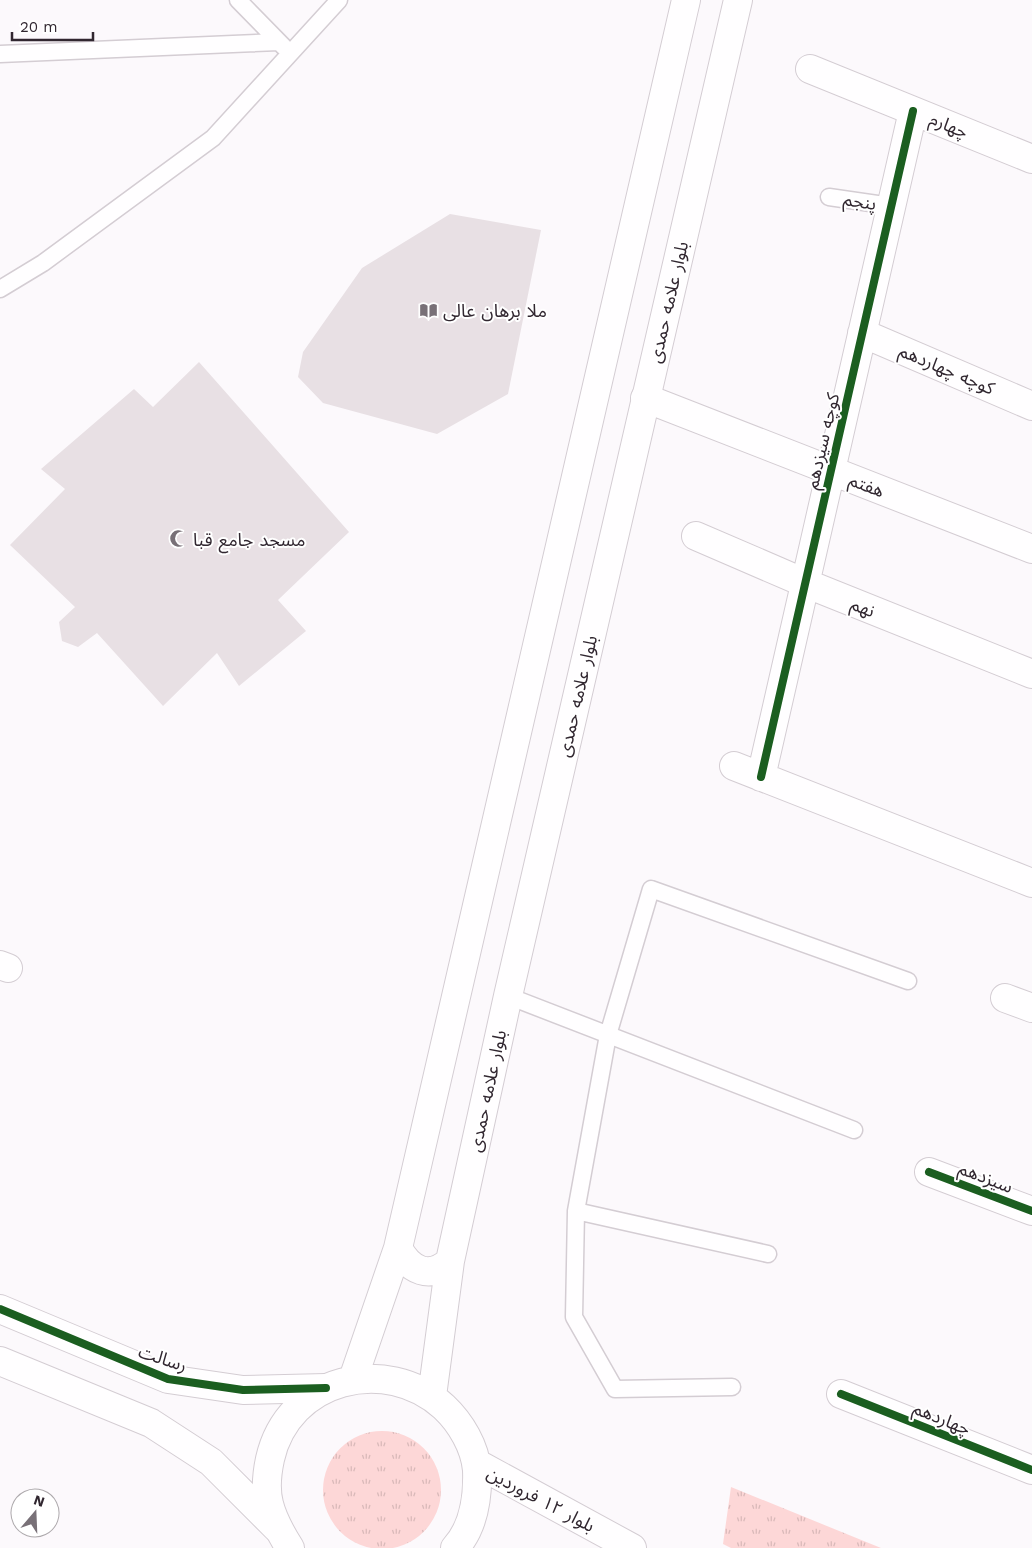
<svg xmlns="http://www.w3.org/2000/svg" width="1032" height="1548" viewBox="0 0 1032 1548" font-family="'Work Sans','Noto Sans Arabic',sans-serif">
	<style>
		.grass { fill: url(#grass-tufts) }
		.building { fill: #e8e0e4 }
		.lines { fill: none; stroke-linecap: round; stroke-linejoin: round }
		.service-casing { stroke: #d4cdd3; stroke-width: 19 }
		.minor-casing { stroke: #d4cdd3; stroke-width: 30 }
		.tertiary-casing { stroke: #d4cdd3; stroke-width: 30 }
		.secondary-casing { stroke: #d4cdd3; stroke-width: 30 }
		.service { stroke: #fffeff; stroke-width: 16 }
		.minor { stroke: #fffeff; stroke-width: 28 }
		.tertiary { stroke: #fffeff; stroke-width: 28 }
		.secondary { stroke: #fffeff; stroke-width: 28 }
		.cycleway-casing { stroke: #fff; stroke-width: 11 }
		.cycleway { stroke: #1b5e20; stroke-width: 8 }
		.labels { text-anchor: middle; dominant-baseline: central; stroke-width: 4; stroke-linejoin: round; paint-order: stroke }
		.street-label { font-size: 18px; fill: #312730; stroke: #fff }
		.poi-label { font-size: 18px; fill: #312730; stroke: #fff; text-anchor: start }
	</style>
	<defs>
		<pattern id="grass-tufts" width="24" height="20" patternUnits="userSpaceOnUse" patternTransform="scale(1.25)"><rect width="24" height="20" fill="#fdd7d7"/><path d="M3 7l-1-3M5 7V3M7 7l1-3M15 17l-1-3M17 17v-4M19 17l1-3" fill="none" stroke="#d9b9b9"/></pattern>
	</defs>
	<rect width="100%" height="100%" fill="#fcf9fc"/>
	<path class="grass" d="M323 1490a59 59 0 1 1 118 0a59 59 0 1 1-118 0Z
		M731 1487 881 1548H731L723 1544Z"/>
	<path class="building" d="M450 214 541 230 508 394 437 434 323 403 298 377 303 352 362 268Z
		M199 362 349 532 278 600 306 631 239 686 217 653 163 706 97 633 78 647 62 641 59 622 75 607 10 545 65 489 41 469 134 389 153 407Z"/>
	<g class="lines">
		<defs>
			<path id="service" d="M238 0 284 47
				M0 54 279 42
				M829 197 891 206
				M0 289 43 263 213 138 339 0
				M508 996 854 1130
				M576 1211 768 1254
				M732 1387 615 1389 574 1317 576 1211 608 1035 651 889 908 981"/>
			<path id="minor" d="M810 69 1032 159
				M862 333 1032 406
				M645 398 1032 549
				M696 536 805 583 1032 674
				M734 766 1032 883
				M761 777 913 111
				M0 965 8 968
				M1005 998 1032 1008
				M929 1172 1032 1211
				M841 1394 1032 1470"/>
			<path id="tertiary" d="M0 1309 168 1379 243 1390 326 1388
				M0 1361 151 1423 211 1462 277 1528"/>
			<path id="secondary" d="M398 1248C410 1271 430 1280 450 1261
				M353 1379 398 1248 686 0
				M432 1396 450 1261 508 996 738 0
				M476 1463 632 1548
				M290 1548C281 1534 273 1520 269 1504 265 1489 267 1473 270 1459 288 1378 386 1354 444 1407 461 1423 475 1447 477 1470 478 1497 474 1527 455 1548"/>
		</defs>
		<use href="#service" class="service-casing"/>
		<use href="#minor" class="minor-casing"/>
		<use href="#tertiary" class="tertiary-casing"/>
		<use href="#secondary" class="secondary-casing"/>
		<use href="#service" class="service"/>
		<use href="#minor" class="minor"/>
		<use href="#tertiary" class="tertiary"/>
		<use href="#secondary" class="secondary"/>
		<defs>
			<path id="cycleway" d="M761 777 913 111
				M929 1172 1032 1211
				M0 1309 168 1379 243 1390 326 1388
				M841 1394 1032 1470"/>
		</defs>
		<use href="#cycleway" class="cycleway-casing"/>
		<use href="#cycleway" class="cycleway"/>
	</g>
	<defs>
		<symbol id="library-bare" viewBox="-9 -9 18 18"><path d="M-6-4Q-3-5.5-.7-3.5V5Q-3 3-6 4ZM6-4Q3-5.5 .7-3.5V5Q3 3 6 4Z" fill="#787077" stroke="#fff" stroke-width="2.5" paint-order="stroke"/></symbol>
		<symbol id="mosque-bare" viewBox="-9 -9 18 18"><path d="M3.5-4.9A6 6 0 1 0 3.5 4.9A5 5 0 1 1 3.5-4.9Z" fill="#787077" stroke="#fff" stroke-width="2.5" paint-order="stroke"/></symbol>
	</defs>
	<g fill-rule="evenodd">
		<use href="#library-bare" x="416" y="298" width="25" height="25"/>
		<use href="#mosque-bare" x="166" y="526" width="25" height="25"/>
	</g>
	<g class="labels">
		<g class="street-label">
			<text transform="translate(949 125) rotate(22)">چهارم</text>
			<text transform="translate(860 201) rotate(9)">پنجم</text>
			<text transform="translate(668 302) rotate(-77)">بلوار علامه حمدی</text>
			<text transform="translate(947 369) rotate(23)">کوچه چهاردهم</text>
			<text transform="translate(822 441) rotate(-77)">کوچه سیزدهم</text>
			<text transform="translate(867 485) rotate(21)">هفتم</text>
			<text transform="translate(863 607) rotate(22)">نهم</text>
			<text transform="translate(577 696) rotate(-77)">بلوار علامه حمدی</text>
			<text transform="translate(487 1091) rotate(-78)">بلوار علامه حمدی</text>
			<text transform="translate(986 1177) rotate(21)">سیزدهم</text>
			<text transform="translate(163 1358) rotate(18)">رسالت</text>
			<text transform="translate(942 1418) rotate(22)">چهاردهم</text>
			<text transform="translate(541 1499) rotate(28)">بلوار ۱۲ فروردین</text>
		</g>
		<g class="poi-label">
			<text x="443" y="310">ملا برهان عالی</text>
			<text x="193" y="539">مسجد جامع قبا</text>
		</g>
	</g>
	<g transform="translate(35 1513) rotate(19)"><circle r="24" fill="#ffffff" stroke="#ada9ac"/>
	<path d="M0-4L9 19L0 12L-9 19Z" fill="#787077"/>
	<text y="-8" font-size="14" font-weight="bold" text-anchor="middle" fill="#312730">N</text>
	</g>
	<path d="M12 32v8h81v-8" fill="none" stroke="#312730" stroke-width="2.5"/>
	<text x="20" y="32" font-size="15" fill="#312730" stroke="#ffffff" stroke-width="4" paint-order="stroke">20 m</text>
</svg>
